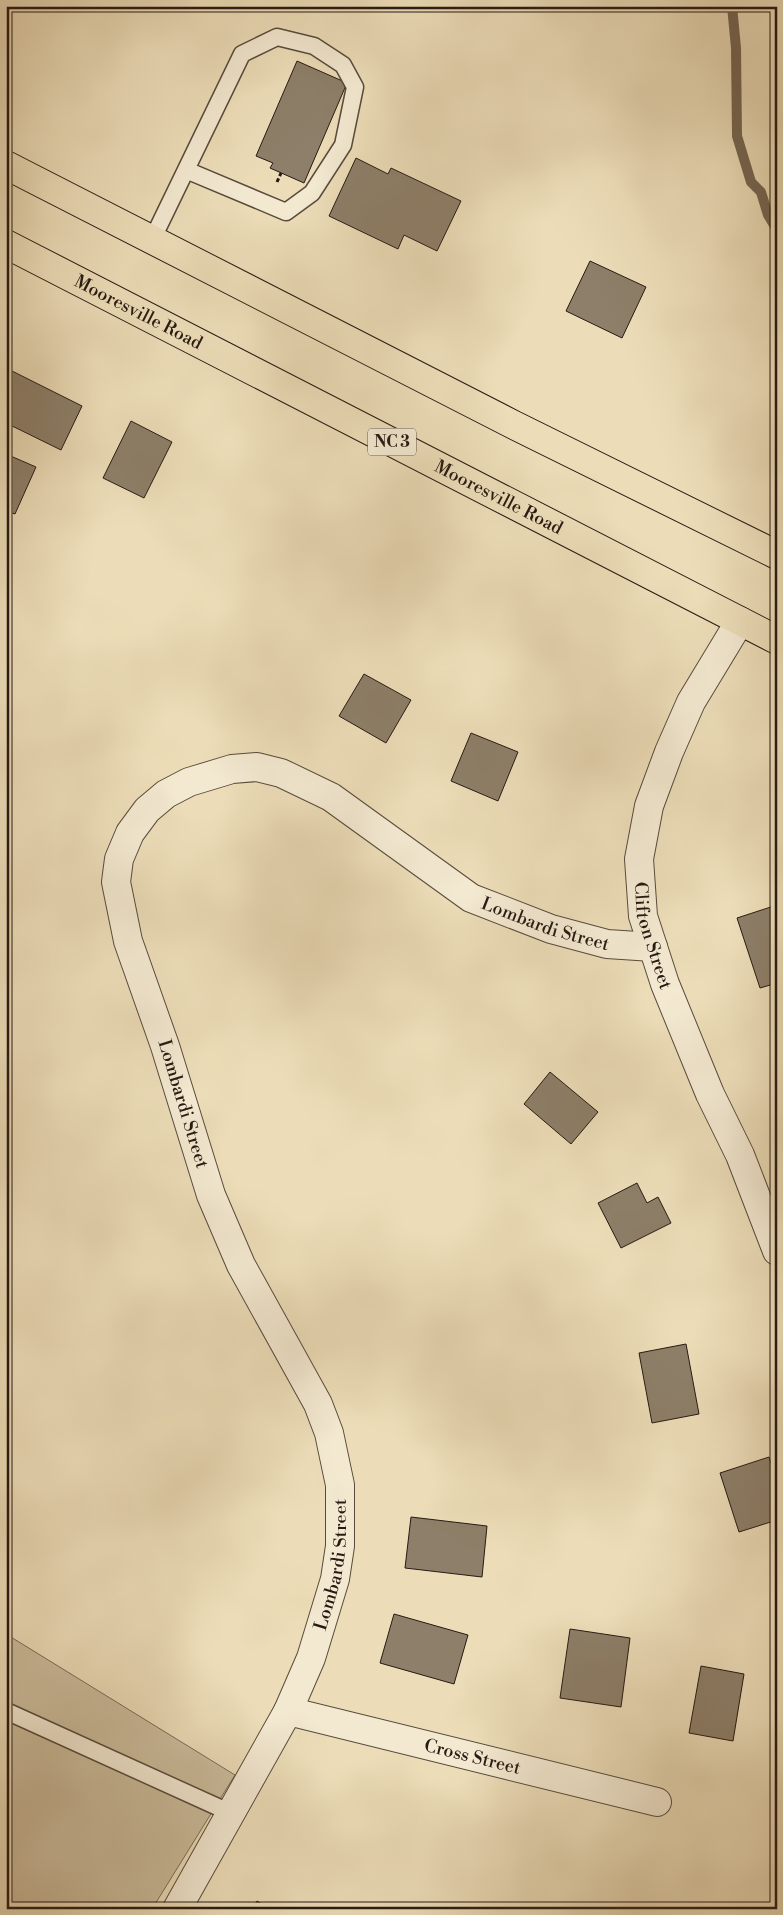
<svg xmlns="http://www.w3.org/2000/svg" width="783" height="1915" viewBox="0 0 783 1915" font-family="'Libre Bodoni',serif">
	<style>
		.green { fill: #cbbc9c; stroke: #796b58 }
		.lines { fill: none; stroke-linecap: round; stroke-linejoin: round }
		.stream { stroke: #756754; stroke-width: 10 }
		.building { fill: #8d7f69; stroke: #271a13 }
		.service-casing { stroke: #584b3c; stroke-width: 19 }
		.minor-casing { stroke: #584b3c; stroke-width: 30 }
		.primary-casing { stroke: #271a13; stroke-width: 30 }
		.path { stroke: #271a13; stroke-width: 3; stroke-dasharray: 4 2.5; stroke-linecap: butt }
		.service { stroke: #f3e9d1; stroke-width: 16 }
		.minor { stroke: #f3e9d1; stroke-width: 28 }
		.primary { stroke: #ecddb8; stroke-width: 28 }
		.labels { text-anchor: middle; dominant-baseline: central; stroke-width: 4.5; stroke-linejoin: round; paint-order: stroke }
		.shield { fill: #f3e9d1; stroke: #64584c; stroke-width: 1 }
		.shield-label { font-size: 16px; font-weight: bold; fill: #271a13 }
		.street-label { font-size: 18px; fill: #271a13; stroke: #f3e9d1 }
	</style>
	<rect width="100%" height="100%" fill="#ecddb8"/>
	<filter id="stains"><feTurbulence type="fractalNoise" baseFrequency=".004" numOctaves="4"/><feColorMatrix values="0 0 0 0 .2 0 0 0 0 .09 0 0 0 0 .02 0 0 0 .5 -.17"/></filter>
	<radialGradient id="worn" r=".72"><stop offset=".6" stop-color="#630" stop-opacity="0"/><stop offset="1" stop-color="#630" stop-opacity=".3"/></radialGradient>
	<path class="green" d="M6 1634 235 1775 152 1909H6Z"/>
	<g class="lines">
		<path class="stream" d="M732 6 736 48 737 136 751 182 761 192 768 215 777 230"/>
	</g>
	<path class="building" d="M297 61 347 83 304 183 270 168 273 163 256 156Z
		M356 158 388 174 391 168 461 201 437 251 404 235 398 249 329 216Z
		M590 261 646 287 622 338 566 311Z
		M12 371 82 406 61 450 6 423V383Z
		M131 421 172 442 144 498 103 478Z
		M6 454 36 467 15 514 6 511Z
		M364 674 411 700 386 743 339 716Z
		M471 733 518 752 498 801 451 781Z
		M777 905V983L760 988 737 918Z
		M550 1072 598 1112 571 1144 524 1104Z
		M637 1183 647 1203 658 1197 671 1223 621 1248 598 1203Z
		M686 1344 699 1414 652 1423 639 1353Z
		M769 1457 777 1482V1520L739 1532 720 1473Z
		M411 1517 487 1526 482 1577 405 1568Z
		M394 1614 468 1635 454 1684 380 1663Z
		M570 1629 630 1638 621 1707 560 1698Z
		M701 1666 744 1674 733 1741 689 1733Z
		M257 1901 270 1909H252Z"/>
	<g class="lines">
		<defs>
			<path id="service" d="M152 240 242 54 277 37 314 46 343 65 355 87 343 145 312 193 286 212 186 170
				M6 1711 231 1813"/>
			<g id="minor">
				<path id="s1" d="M740 621 691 702 669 752 649 806 639 859 643 916 665 984 710 1094 740 1155 777 1251"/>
				<path id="s2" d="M288 1711 657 1802"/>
				<path id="s3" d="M177 1909 288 1711 311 1658 335 1579 340 1546V1485L329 1433 318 1404 241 1265 211 1195 165 1046 128 941 116 882 119 859 130 833 147 810 166 794 189 782 232 769 257 767 281 773 331 797 471 898 551 929 607 944 653 947"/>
			</g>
			<g id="primary">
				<path d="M6 165 514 425 777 555"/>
				<path id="s4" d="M6 244 777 640"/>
			</g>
		</defs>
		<use href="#service" class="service-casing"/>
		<use href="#minor" class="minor-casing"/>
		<use href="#primary" class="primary-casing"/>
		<path class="path" d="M277 182 281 173"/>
		<use href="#service" class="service"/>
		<use href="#minor" class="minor"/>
		<use href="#primary" class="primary"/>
	</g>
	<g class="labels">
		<rect class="shield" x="368" y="428.5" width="48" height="27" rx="4"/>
		<g class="shield-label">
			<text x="392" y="442">NC 3</text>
		</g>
		<g class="street-label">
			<text stroke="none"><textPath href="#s4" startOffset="149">Mooresville Road</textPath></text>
			<text stroke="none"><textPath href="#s4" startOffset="554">Mooresville Road</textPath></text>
			<text stroke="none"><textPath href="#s3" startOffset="1641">Lombardi Street</textPath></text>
			<text stroke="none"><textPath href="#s1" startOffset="339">Clifton Street</textPath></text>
			<text transform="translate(183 1104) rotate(73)">Lombardi Street</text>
			<text stroke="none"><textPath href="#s3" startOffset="381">Lombardi Street</textPath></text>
			<text stroke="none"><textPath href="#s2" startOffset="190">Cross Street</textPath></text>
		</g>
	</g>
	<rect width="783" height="1915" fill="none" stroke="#ecddb8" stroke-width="25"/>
	<rect x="8" y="8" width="768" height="1900" fill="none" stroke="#271a13" stroke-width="2.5"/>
	<rect x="12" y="12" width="758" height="1890" fill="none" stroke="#271a13"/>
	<rect width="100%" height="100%" filter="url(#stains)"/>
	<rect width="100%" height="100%" fill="url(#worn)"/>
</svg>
